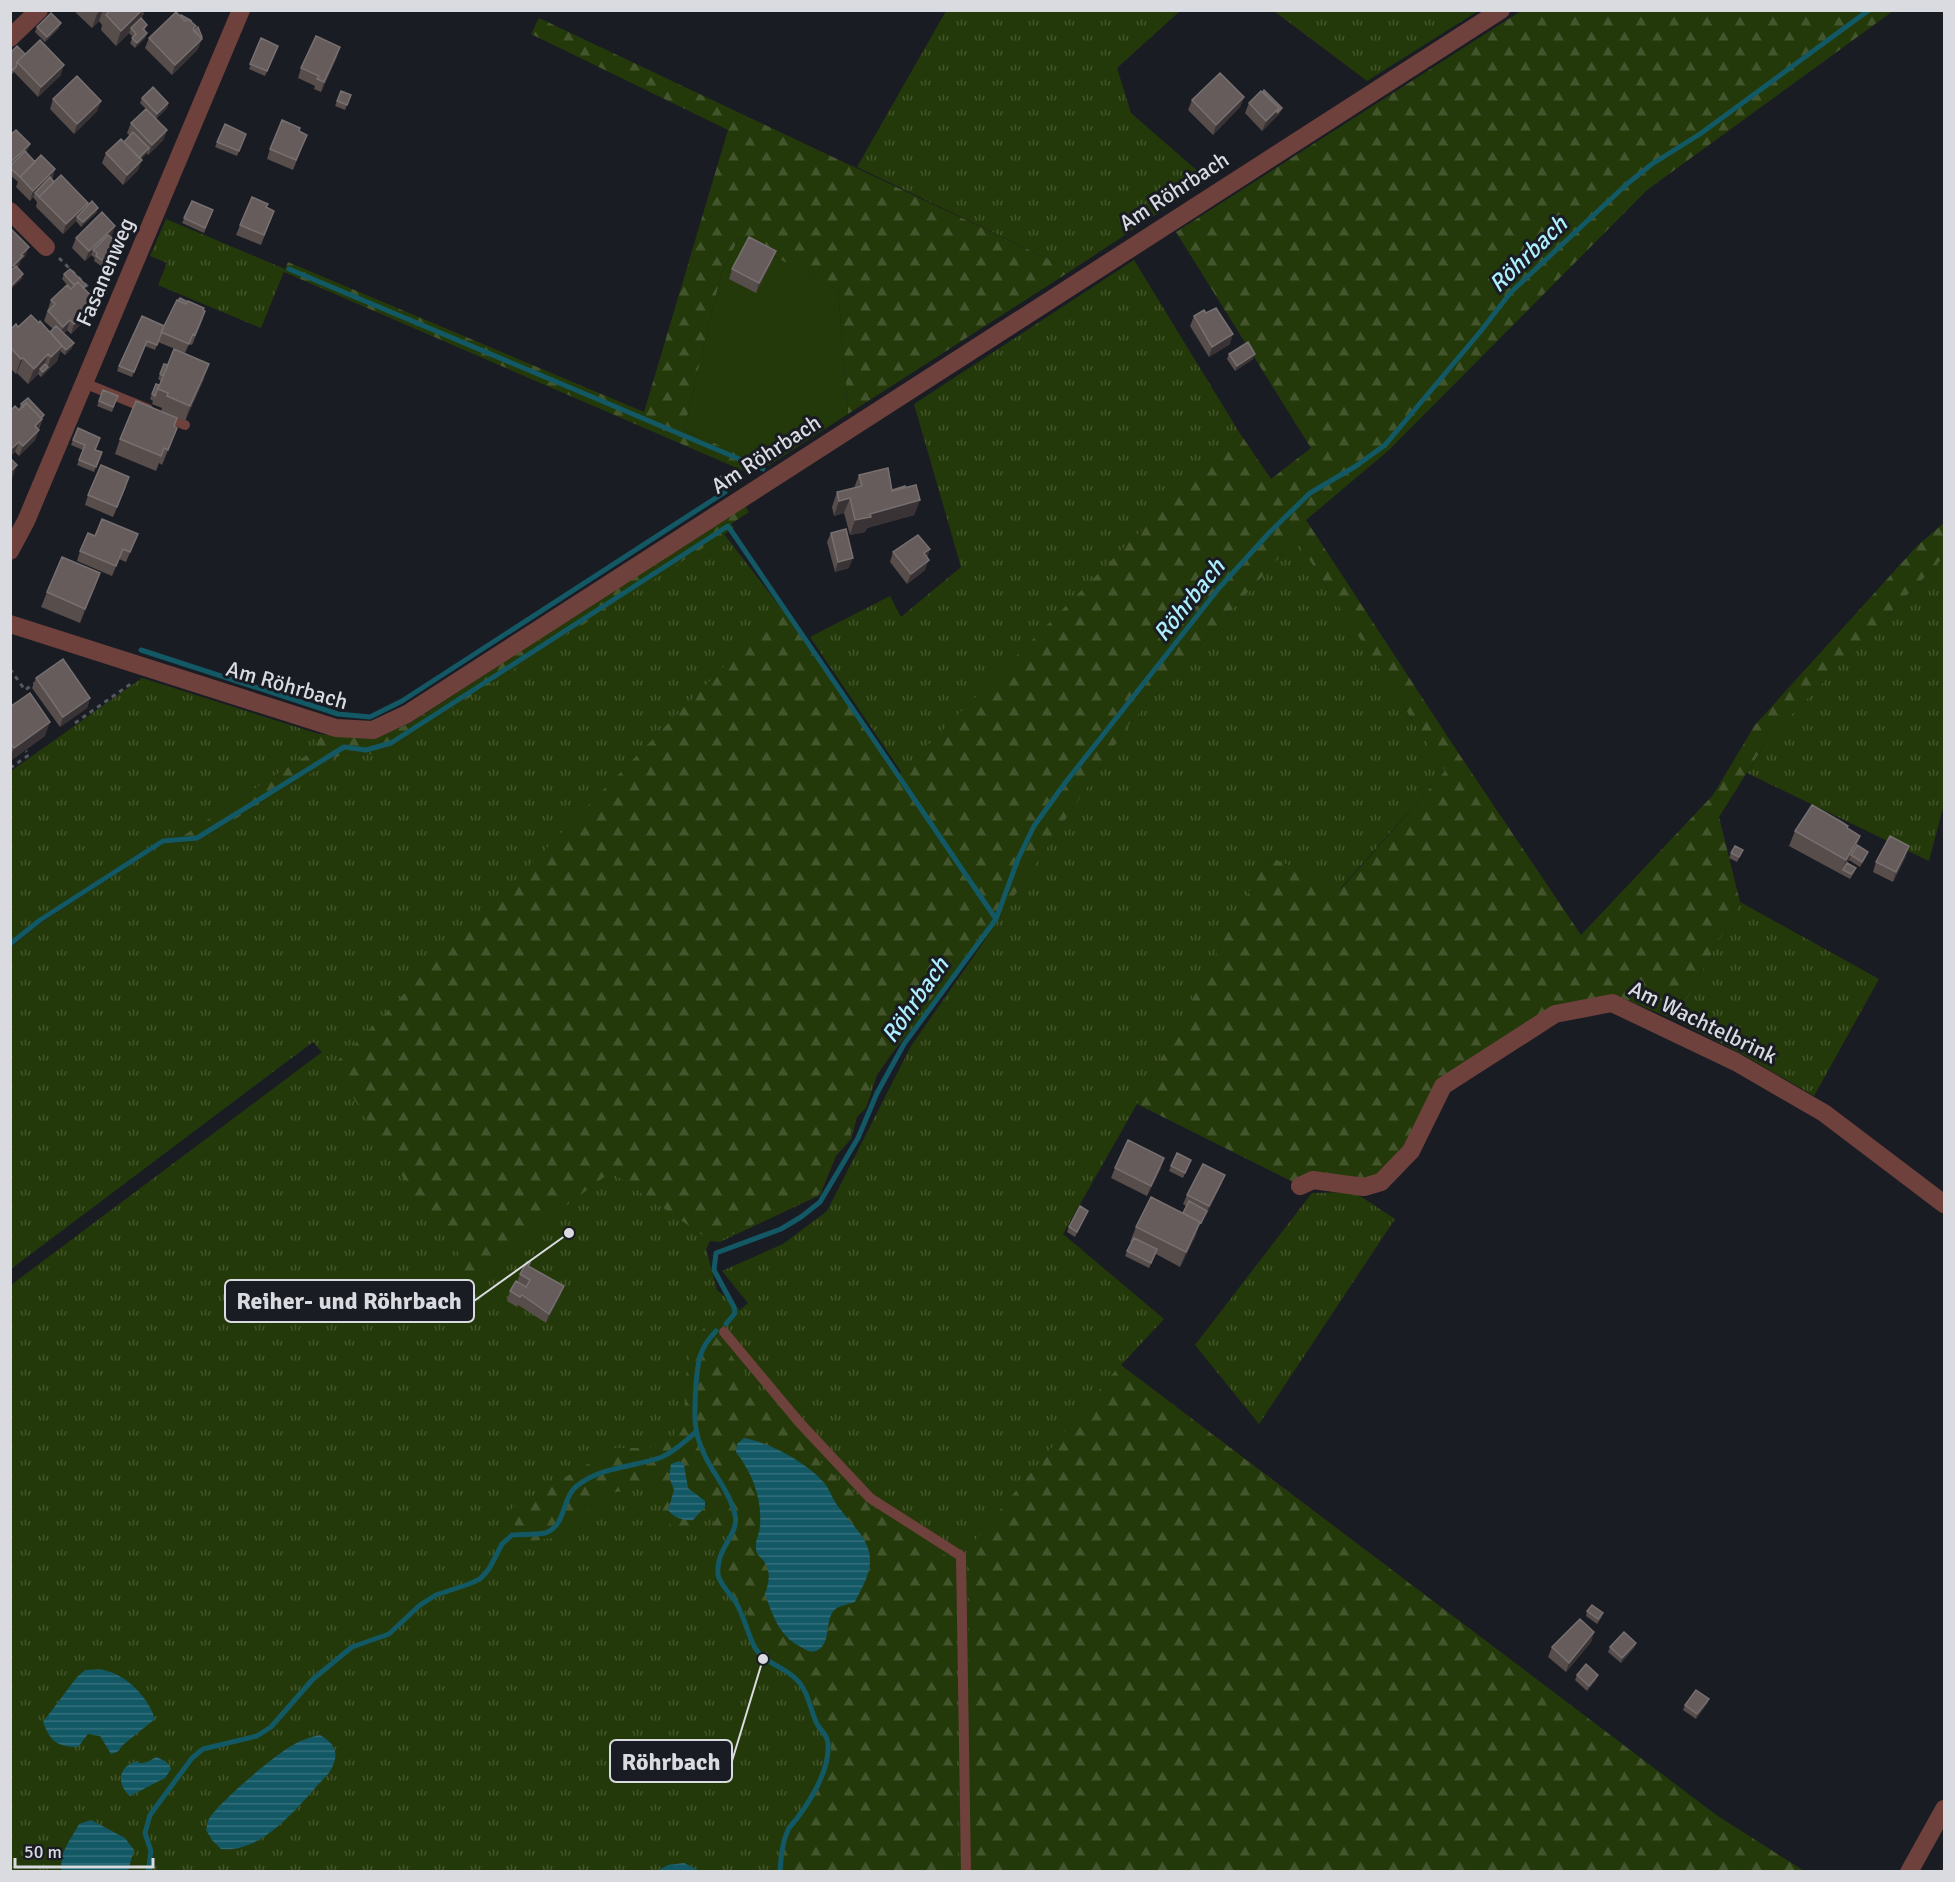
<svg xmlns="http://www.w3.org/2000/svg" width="1955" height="1882" viewBox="0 0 1955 1882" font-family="Signika,sans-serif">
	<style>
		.grass { fill: url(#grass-tufts); fill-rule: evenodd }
		.forest { fill: url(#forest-firs) }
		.pitch { fill: #243909 }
		.water { fill: url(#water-rules) }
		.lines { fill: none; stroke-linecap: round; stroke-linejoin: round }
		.stream { stroke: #135865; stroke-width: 5 }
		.path { stroke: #56585f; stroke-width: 3; stroke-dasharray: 4.5 4.5; stroke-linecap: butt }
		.service { stroke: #6f413d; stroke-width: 10 }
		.minor { stroke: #6f413d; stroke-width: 18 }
		.wall { fill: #574d4b }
		.shaded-wall { fill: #393335 }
		.building { fill: #655c5b; stroke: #777070; stroke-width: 1.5 }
		.labels { text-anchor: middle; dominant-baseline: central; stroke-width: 6; stroke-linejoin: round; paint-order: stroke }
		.street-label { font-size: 22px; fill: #d9dbe0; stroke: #1a1c24 }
		.water-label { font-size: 24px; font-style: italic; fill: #adeffe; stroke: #1a1c24 }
		.leader { fill: none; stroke: #d9dbe0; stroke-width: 2 }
		.callout-dot { fill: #d9dbe0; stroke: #1a1c24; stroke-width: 2 }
		.callout { fill: #1a1c24; stroke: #d9dbe0; stroke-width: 2 }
		.callout-label { font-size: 24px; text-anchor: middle; font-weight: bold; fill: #d9dbe0 }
	</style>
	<defs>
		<pattern id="grass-tufts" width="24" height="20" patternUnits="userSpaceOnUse" patternTransform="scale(1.5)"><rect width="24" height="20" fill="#243909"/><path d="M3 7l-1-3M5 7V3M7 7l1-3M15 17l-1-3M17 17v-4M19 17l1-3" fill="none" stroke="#43552d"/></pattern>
		<pattern id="forest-firs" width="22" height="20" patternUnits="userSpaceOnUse" patternTransform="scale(1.5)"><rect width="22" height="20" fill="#243909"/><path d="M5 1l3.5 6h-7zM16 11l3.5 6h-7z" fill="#43552d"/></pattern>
		<pattern id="water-rules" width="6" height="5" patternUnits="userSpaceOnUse" patternTransform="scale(1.5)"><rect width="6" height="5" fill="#135865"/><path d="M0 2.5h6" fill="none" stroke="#356f7b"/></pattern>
	</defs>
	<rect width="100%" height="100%" fill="#1a1c24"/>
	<path class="grass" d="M946 11H1180L1117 68 1131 113 1208 180 1072 270 857 167Z
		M1274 11H1478L1367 81Z
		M166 219 285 269 261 328 158 285 167 263 150 256Z
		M1134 260 1239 432 902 773 810 637 890 596 901 617 961 567 914 404Z
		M724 534 781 608 997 922 1130 723 1296 539 1445 771 1340 889 1268 856 1137 1104 1063 1234 1164 1319 1121 1365 1716 1815 1804 1871H11V1285L322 1052 313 1042 11 1269V947L42 922 164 843 199 841 344 753 368 755 392 747ZM990 933 911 1046 827 1211 783 1244 722 1271 748 1303 740 1310 717 1290 706 1249 710 1241 720 1242 820 1195 836 1156 851 1139 857 1117 866 1108 877 1075 893 1052Z
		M1944 557V804L1929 861 1747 773 1768 739Z
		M142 678 319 734 316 749 181 837 162 839 39 918 11 940V771Z
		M1740 902 1879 979 1814 1096 1740 1053 1675 1020Z
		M1354 1192 1395 1219 1259 1424 1195 1345 1312 1193Z"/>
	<path class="forest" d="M1521 11H1893L1647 190 1389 450 1306 520 1459 754 1581 935 1713 795 1755 725 1917 546 1944 523V557L1768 739 1719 817 1740 902 1675 1020 1615 995 1553 1008 1438 1081 1407 1146 1379 1176 1362 1182 1295 1183 1137 1104 1268 856 1341 889 1445 771 1296 539 1130 723 997 922 993 917 875 1074 864 1107 855 1117 849 1139 835 1155 818 1194 720 1240 708 1239 611 1172 461 1284 452 1272 459 1254 442 1230 427 1216 333 1065 357 1042 781 608 897 776 1239 432 1271 479 1311 448 1176 232Z
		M539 18 1072 270 848 414 838 290 739 238 721 275 684 430 748 457 744 471 284 272 288 262 644 412 728 130 531 34Z
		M745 506 749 512 731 524 734 528 392 747 368 755 344 753 199 841 182 843 181 837 316 749 319 734 374 739 410 723Z
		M706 1325C745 1372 782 1423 825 1467 863 1505 911 1530 955 1562L958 1871H784V1850L793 1830 823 1782 832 1755 831 1740 828 1731 821 1723 807 1688 798 1677 778 1661 765 1656 757 1646 747 1613 728 1588 720 1575 722 1560 732 1539 712 1528 718 1515 715 1508 710 1509 696 1526 674 1527 663 1519 661 1505 668 1491 660 1484 611 1493 592 1504 578 1521 557 1537 513 1545 505 1535 515 1526 511 1509 615 1448H648L674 1436 684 1419 686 1376 691 1346Z
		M1120 1365 1716 1815 1804 1871H972L967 1550Z"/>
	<path class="pitch" d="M739 238 838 290 848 414 768 466 684 430 721 275Z"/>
	<path class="water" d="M744 1438C769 1442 810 1464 826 1485 831 1493 834 1502 840 1509 850 1523 870 1539 870 1559 871 1574 861 1589 855 1602 849 1604 842 1605 837 1608 823 1617 833 1641 818 1650 812 1654 806 1650 801 1647 779 1636 773 1616 765 1594 769 1582 772 1570 762 1559 759 1556 756 1554 756 1548 755 1540 760 1533 760 1525 762 1497 752 1473 736 1452L737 1444Z
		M679 1461 684 1464 688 1488 705 1501V1507L693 1520C684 1521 674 1518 668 1510L674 1490 669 1477 671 1464Z
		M85 1670C91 1670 98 1669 104 1670 127 1675 148 1697 155 1719L124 1744 117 1752 111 1754 100 1736 88 1734 78 1747C57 1747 50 1741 43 1722L77 1677Z
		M320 1735C337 1745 340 1755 329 1773 301 1802 266 1853 221 1849L212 1840 206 1830C207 1827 207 1824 208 1821 214 1806 277 1753 293 1745 301 1740 310 1737 320 1735Z
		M156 1757C163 1760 169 1762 171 1769L165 1778 130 1796C118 1786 117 1770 132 1763 141 1759 133 1763 142 1763 146 1763 153 1759 156 1757Z
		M91 1820 125 1838 134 1850 128 1871H62C58 1853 71 1840 79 1824Z
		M684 1863 700 1871H657L668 1865Z"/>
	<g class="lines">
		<path class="stream" d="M289 269 763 469
			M141 650 338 714 370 717 402 701 725 492
			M10 944 40 920 163 841 197 838 344 747 366 750 391 743 728 526 996 919
			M726 1324 735 1313 734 1307 714 1270 716 1253 781 1229 801 1217 820 1202 858 1138 877 1093 904 1044 996 919 1018 859 1034 826 1065 783 1219 588 1270 532 1310 493 1356 466 1385 445 1480 332 1511 292 1627 184 1652 164 1700 134 1869 10
			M716 1331C699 1349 698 1360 696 1384 694 1417 692 1436 711 1467 720 1482 731 1497 735 1515 739 1531 722 1545 719 1561 718 1566 717 1574 719 1578 723 1587 729 1593 735 1601 744 1615 747 1632 754 1646 763 1663 783 1666 796 1679 808 1690 810 1709 817 1724 821 1731 827 1734 828 1743 830 1768 812 1798 798 1817 795 1821 792 1824 789 1828 782 1842 781 1856 780 1872
			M148 1872 151 1851 145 1833 150 1815 192 1758 203 1749 257 1736 271 1727 313 1679 352 1647 389 1634 420 1605 436 1595 469 1584 480 1579 489 1569 502 1544 512 1535C522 1534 535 1535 545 1533 567 1526 561 1497 578 1485 603 1466 635 1467 662 1457 675 1451 685 1441 696 1432"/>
		<path class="path" d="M59 258 101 300
			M720 476 728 487
			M10 669 25 690 37 682
			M75 723 132 683
			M10 768 29 755 26 751"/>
		<path class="service" d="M84 383 148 409
			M165 416 185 425
			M724 1332 799 1422 870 1498 961 1556 966 1872"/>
		<path class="minor" d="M10 38 39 10
			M10 211 46 247
			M10 551 26 521 241 10
			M10 624 336 728 373 730 407 714 1501 10
			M1300 1186 1313 1180 1364 1187 1381 1182 1411 1151 1443 1086 1555 1014 1612 1003 1736 1062 1824 1113 1944 1204
			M1909 1872 1944 1809"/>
	</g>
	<path class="wall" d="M77 10H143V12L144 13 141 19 147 25 144 31 147 33 145 38 135 48 130 43 133 37 129 33 116 46 101 30 102 25 99 21 92 28 76 13Z
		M180 16 190 21 196 26 194 30 202 37 198 49 172 75 145 48 149 38Z
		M37 27 59 28 45 42 35 32Z
		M261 38 278 46 265 76 249 69Z
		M10 53 25 54 61 75 38 97 14 72 11 75 10 74Z
		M337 57 321 92 314 89 315 86 298 78 301 68Z
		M341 91 351 95 345 110 335 106Z
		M1244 97 1240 107 1213 135 1188 110 1192 100Z
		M142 98 168 103 167 108 156 119 167 130 163 140 148 155 147 153 141 159 138 170 123 185 102 163 106 153 124 142 130 136 127 133 131 123 146 109 140 103Z
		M53 99 101 101 97 111 74 134 50 109Z
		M1249 103 1282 108 1280 113 1262 131 1245 113Z
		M225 124 246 134 237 156 215 147Z
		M10 135 35 162 55 169 52 179 54 182 88 203 87 207 98 208 96 213 81 227 76 221 63 234 36 207 37 202 33 197 30 201 16 187 18 182 10 175Z
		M303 145 293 170 267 159 270 149Z
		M192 201 213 210 204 233 182 223Z
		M266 208 274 212 261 245 236 235 240 225Z
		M112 236 110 237 118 249 104 268 94 261 95 258 91 255 85 261 72 248 76 238Z
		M772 261 756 293 729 279 732 269Z
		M64 274 85 289 93 298 90 307V308L87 318 71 334 67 330 64 333 72 348 65 355 60 351 57 361 41 377 38 374 28 384 17 373 16 374 10 368V330L39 323 50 332 53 329 44 321 51 300 71 289 62 279Z
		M203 310 205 311 202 321 192 345 189 344 185 353 158 342 155 350 145 346 132 377 117 371 119 366 164 326Z
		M1206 313 1230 344 1209 357 1190 326 1194 316Z
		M1229 354 1253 359 1235 371 1227 359Z
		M164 364 204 379 185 421 161 411 162 408 152 404 153 401 150 399 152 394 159 385 161 381 158 379Z
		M103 390 118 396 112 412 97 406Z
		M21 404 44 415 35 440 19 456 15 452 10 456V411L19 409Z
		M78 428 95 450 102 452 94 472 77 465 83 450 71 445Z
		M177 428 162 465 159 463 156 471 115 454 120 439Z
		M859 475 892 490 905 487 920 500 914 515 867 528 865 532 850 535 844 513 834 516 832 507 837 492 854 488Z
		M126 487 113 517 85 505 88 495Z
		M831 533 849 568 835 572 827 542Z
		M138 534 126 562 119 559 112 576 77 561 80 551 95 536Z
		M930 549 927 557 925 570 907 584 890 562 893 552Z
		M100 573 80 623 41 607 47 592Z
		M36 678 90 698 87 708 60 727 32 688Z
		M10 707 45 736 10 761Z
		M1848 828 1860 836 1856 846 1866 857 1860 867 1849 860 1847 863 1856 868 1854 873 1850 879 1789 846 1795 831Z
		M1743 850 1737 862 1729 858 1731 853Z
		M1906 856 1893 882 1873 872 1876 862Z
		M1191 1160 1183 1178 1169 1171 1171 1166Z
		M1115 1168H1161L1147 1196 1111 1178Z
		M1225 1175 1221 1185 1198 1228 1195 1237 1180 1267 1156 1254 1149 1268 1125 1256 1131 1242H1130L1136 1227 1183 1213 1186 1206 1183 1204 1187 1195Z
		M1088 1211 1075 1237 1067 1232 1069 1227Z
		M529 1266 564 1286 560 1296 546 1323 518 1305 517 1307 507 1301 510 1291 517 1282 520 1274Z
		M1587 1611 1603 1613 1601 1618 1597 1624 1586 1616Z
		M1594 1632 1591 1642 1566 1672 1548 1657 1552 1647Z
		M1636 1643 1634 1648 1621 1663 1608 1652 1610 1647Z
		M1577 1675 1596 1680 1587 1691 1575 1680Z
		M1709 1699 1707 1704 1696 1719 1683 1710 1685 1705Z"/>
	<path class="shaded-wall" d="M101 10H103L99 21 92 28 97 14Z
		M142 10H143L142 15 144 13 142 18 131 28 129 33 116 46 121 31Z
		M61 23 59 28 45 42 47 37Z
		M147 33 145 38 135 48 137 43Z
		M202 37 198 49 172 75 175 65Z
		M340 47 337 57 321 92 324 82Z
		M64 65 61 75 38 97 41 87Z
		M1244 97 1240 107 1213 135 1216 125Z
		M101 101 97 111 74 134 77 124Z
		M168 103 167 108 156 119 157 114Z
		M1279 108H1282L1280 113 1262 131 1266 121Z
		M167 130 163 140 148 155 152 145Z
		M30 144 26 154 10 168V163Z
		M149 148 147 153 134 166 136 161Z
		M142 160 138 170 123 185 127 175Z
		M55 169 51 179 35 193 33 197 30 201 33 191Z
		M88 203 84 213 77 217 76 221 63 234 66 224Z
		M98 208 96 213 81 227 83 222Z
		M115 226 112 236 95 252 93 250 91 255 85 261 89 251Z
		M120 244 118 249 104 268 106 263Z
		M29 247 25 257 21 260 19 266 10 275 13 266 21 255Z
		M776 251 772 261 756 293 759 283Z
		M23 274 22 279 10 290 11 286Z
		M93 298 89 308 87 304Z
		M90 308 87 318 71 334 74 324Z
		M70 320 67 330 60 337 63 327Z
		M1233 334 1230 344 1209 357 1212 347Z
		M74 343 72 348 65 355 66 350Z
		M62 346 57 361 46 372 51 357Z
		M48 354 43 369H40L38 374 28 384 34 369Z
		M1255 354 1253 359 1235 371 1237 366Z
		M23 358 17 373 16 374 21 359Z
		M209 364 204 379 185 421 190 406Z
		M48 367 46 372 41 377 43 372Z
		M44 415 38 429 31 436 37 421Z
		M39 430 35 440 19 456 23 446Z
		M19 442 15 452 10 456 12 448Z
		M17 465 10 484V472Z
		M850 498 844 513 834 516 839 501Z
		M920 500 914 515 867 528 865 532 850 535 855 520 870 514Z
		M930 549 926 559 924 553Z
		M853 558 849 568 835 572 838 562Z
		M929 560 925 570 907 584 911 574Z
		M100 573 95 588 80 623 85 609Z
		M90 698 87 708 60 727 63 717Z
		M50 722 45 736 10 761V757L14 748Z
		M1860 836 1855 851 1851 855 1844 870H1843L1846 860Z
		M1909 846 1906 856 1893 882 1896 872Z
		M1164 1158 1161 1168 1147 1196 1151 1186Z
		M1225 1175 1221 1185 1206 1216 1209 1206Z
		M1200 1222 1195 1237 1180 1267 1186 1252Z
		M564 1286 560 1296 546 1323 549 1314Z
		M1594 1632 1591 1642 1566 1672 1569 1663Z
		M1636 1643 1634 1648 1621 1663 1622 1658Z
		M1598 1675 1596 1680 1587 1691 1589 1686Z
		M1709 1699 1707 1704 1696 1719 1697 1714Z"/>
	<path class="building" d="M109 10H142L121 31 106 15 110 11Z
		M176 12 185 21 188 19 196 26 193 29 202 39 175 65 149 38Z
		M51 13 61 23 47 37 37 27Z
		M181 15 190 20H189L188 19 185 21 180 16Z
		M141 18 147 25 143 29 147 33 137 43 132 38 136 34 131 28Z
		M198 27 202 37 201 38 194 31Z
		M316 36 340 47 324 82 317 79 319 76 301 68Z
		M261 38 278 46 267 71 250 64Z
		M40 40 64 65 41 87 17 62Z
		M17 46 25 54 17 62 16 67 13 70 10 67V53Z
		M1220 73 1244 97 1216 125 1192 100Z
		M77 76 101 101 77 124 53 99Z
		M153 87 168 103 157 114 142 98Z
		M1264 90 1282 108 1277 113 1279 108 1263 92Z
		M341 91 351 95 347 105 337 101Z
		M1261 91 1279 108 1266 121 1249 103Z
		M146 109 167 130 152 145 131 123Z
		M282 120 300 128 299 131 307 135 296 160 270 149Z
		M225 124 246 134 239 151 217 142Z
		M16 130 30 144 10 163V135Z
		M133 132 149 148 139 158 124 142Z
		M121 139 142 160 127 175 106 153Z
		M25 151 35 162 20 177 10 168V166Z
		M41 155 55 169 33 191 20 177Z
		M61 175 88 203 66 224 39 197Z
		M50 177 54 182 39 197 35 193Z
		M252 197 268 204 266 207 274 211 264 235 240 225Z
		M92 201 98 208 83 222 77 217Z
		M192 201 213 210 205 228 184 218Z
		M102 212 115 226 89 251 76 238Z
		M10 228 29 247 21 255 23 256 13 266 10 264Z
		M108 235 120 244 106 263 96 256 97 253 93 250Z
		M749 237 776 251 759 283 732 269Z
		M16 266 23 274 11 286 10 271Z
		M70 269 86 285 84 288 78 282 74 285 64 274Z
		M78 282 93 298 87 304 90 308 74 324 70 320 63 327 48 311 55 304 51 300 67 285 71 289Z
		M180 298 188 302 186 304 178 301Z
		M177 300 186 304 188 301 204 308 203 310 205 311 195 335 193 334 189 344 161 332Z
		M1216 308 1233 334 1212 347 1194 316 1204 310 1206 313Z
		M31 315 39 323 40 321 62 346 51 357 48 354 34 369 23 358 21 359 10 347V330L16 324 18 327Z
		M142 316 164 326 157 345 147 341 134 372 119 366Z
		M56 326 74 343 66 350 50 332Z
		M1248 342 1255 354 1237 366 1229 354Z
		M174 349 209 364 190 406 167 396 168 393 158 389Z
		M45 364 48 367 43 372 40 369Z
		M164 364 168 365 163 376 160 374Z
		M156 384 159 385 155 396 152 394Z
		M103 390 118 396 113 407 99 401Z
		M28 398 44 415 41 418 26 403 23 407 21 404Z
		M136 401 177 418 174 426 177 428 168 450 164 448 161 456 120 439Z
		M26 403 42 419 35 426 39 430 23 446 19 442 12 448 10 447V411L15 406 19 410Z
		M78 428 100 438 95 450 102 452 96 467 79 460 85 445 73 440Z
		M10 458 17 465 10 472Z
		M101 465 129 477 117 507 88 495Z
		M888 468 892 491 916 485 920 500 870 514 871 517 855 520 850 498 839 501 837 492 862 486 859 475Z
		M905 486V487L892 491V490Z
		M102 519 138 534 130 552 123 549 116 566 80 551 88 533 95 536Z
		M846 529 853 558 838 562 831 533Z
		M918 535 930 549 924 553 929 560 911 574 893 552Z
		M62 557 100 573 85 609 47 592Z
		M63 659 90 698 63 717 36 678Z
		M30 693 50 722 14 748 10 743V707Z
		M1812 805 1840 821 1848 826 1847 828 1860 836 1846 860 1795 831Z
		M1890 836 1909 846 1896 872 1876 862Z
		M1857 845 1868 852 1862 862 1851 855Z
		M1735 846 1743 850 1739 857 1731 853Z
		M1847 863 1856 868 1851 874 1843 870Z
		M1128 1140 1164 1158 1151 1186 1115 1168Z
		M1177 1153 1191 1160 1185 1173 1171 1166Z
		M1203 1164 1225 1175 1209 1206 1187 1195Z
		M1151 1197 1200 1222 1186 1252 1136 1227Z
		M1189 1201 1207 1211 1201 1223 1200 1222 1183 1213Z
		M1080 1206 1088 1211 1077 1232 1069 1227Z
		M1134 1238 1157 1249 1151 1263 1127 1251Z
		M527 1262 530 1263 528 1266 564 1286 549 1314 522 1295 520 1297 510 1291 516 1281 526 1287 530 1280 520 1274Z
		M1592 1605 1603 1613 1598 1619 1587 1611Z
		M1580 1619 1594 1632 1569 1663 1552 1647Z
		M1624 1632 1636 1643 1622 1658 1610 1647Z
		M1586 1664 1598 1675 1589 1686 1577 1675Z
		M1696 1690 1709 1699 1697 1714 1685 1705Z"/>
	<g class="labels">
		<g class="street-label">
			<text transform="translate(1174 191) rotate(-33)">Am Röhrbach</text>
			<text transform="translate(105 272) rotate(-67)">Fasanenweg</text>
			<text transform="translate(766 454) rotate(-33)">Am Röhrbach</text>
			<text transform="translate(287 685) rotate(16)">Am Röhrbach</text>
			<text transform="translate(1703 1022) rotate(26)">Am Wachtelbrink</text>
		</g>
		<g class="water-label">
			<text transform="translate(1528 254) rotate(-44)">Röhrbach</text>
			<text transform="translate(1189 600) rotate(-51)">Röhrbach</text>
			<text transform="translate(915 1000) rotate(-55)">Röhrbach</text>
		</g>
	</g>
	<path class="leader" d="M569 1233L474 1301M763 1659L732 1761"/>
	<g class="callout-dot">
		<circle cx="569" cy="1233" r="6"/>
		<circle cx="763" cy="1659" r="6"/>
	</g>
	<g class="callout">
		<rect x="225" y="1280" width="249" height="42" rx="6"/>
		<rect x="610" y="1740" width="122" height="42" rx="6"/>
	</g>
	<g class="callout-label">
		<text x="349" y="1309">Reiher- und Röhrbach</text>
		<text x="671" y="1770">Röhrbach</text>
	</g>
	<rect width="1955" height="1882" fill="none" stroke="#d9dbe0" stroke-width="24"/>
	<path d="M15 1858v9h138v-9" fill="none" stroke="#d9dbe0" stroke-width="3"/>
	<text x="24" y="1858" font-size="18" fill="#d9dbe0" stroke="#1a1c24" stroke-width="4.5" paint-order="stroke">50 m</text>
</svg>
